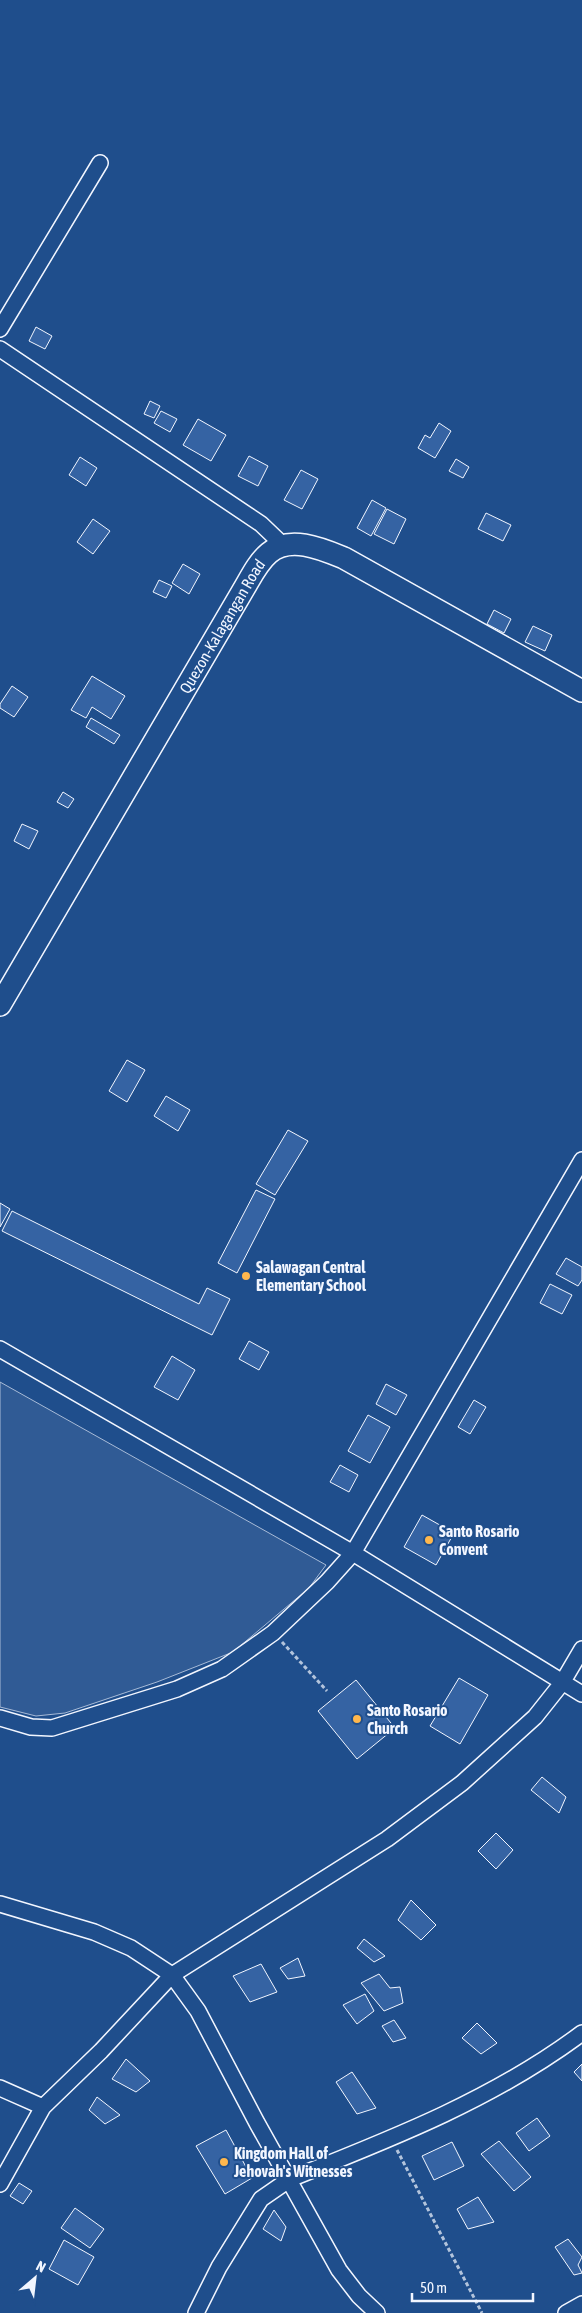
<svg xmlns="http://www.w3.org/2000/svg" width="582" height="2313" viewBox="0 0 582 2313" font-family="'Asap Condensed',sans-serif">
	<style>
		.built { fill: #305b95; stroke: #a8bbd7 }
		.building { fill: #3563a3; stroke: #f2f6ff }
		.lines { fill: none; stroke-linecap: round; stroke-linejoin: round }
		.minor-casing { stroke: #f2f6ff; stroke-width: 18 }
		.secondary-casing { stroke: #f2f6ff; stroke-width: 24 }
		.path { stroke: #b3c4dc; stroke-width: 3; stroke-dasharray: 4 2.5; stroke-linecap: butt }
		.minor { stroke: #1f4e8c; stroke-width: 15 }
		.secondary { stroke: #1f4e8c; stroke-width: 21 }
		.poi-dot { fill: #ffb74d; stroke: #1f4e8c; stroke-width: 2 }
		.labels { text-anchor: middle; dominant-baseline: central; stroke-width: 4; stroke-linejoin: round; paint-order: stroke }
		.street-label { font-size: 16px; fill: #f2f6ff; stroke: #1f4e8c }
		.poi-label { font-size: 16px; font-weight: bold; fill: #f2f6ff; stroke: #1f4e8c; text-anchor: start }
	</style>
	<rect width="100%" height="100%" fill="#1f4e8c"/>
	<path class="built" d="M0 1382 326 1565 309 1588 233 1652 157 1682 65 1713 36 1716 0 1707Z"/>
	<path class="building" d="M36 327 52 336 45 349 29 341Z
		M150 401 160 406 154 418 144 414Z
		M161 411 177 419 170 432 154 423Z
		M198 419 226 435 211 461 183 445Z
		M439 423 451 431 435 458 418 448 425 435 430 438Z
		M249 456 268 466 258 486 238 476Z
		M80 457 97 468 86 486 69 475Z
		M456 459 469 467 463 478 449 471Z
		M301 470 318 479 302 509 284 500Z
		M372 500 386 508 371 536 357 528Z
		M387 509 406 519 394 544 374 534Z
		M486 513 511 525 503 541 478 529Z
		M93 519 110 531 93 554 77 542Z
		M183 564 200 574 189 594 172 583Z
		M159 580 172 586 166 598 153 592Z
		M494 610 511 619 504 633 487 624Z
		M533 626 552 635 545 651 525 642Z
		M92 676 125 696 111 719 92 707 86 718 71 710Z
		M12 686 28 697 14 717 0 708V704Z
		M91 718 120 735 114 744 86 727Z
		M63 792 74 799 68 808 57 802Z
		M22 824 38 831 29 849 14 841Z
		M127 1060 145 1070 127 1102 109 1091Z
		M166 1096 190 1110 178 1131 154 1116Z
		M288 1130 308 1141 275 1195 256 1184Z
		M256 1190 275 1199 237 1273 218 1263Z
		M0 1203 10 1209 0 1227Z
		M12 1211 199 1304 207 1288 230 1299 212 1335 2 1231Z
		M566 1258 582 1267V1280L578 1286 556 1274Z
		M550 1284 572 1295 562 1314 540 1303Z
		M249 1341 269 1352 259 1370 239 1359Z
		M172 1356 195 1370 178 1400 154 1387Z
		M386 1384 407 1395 396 1415 376 1404Z
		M474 1400 486 1407 470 1434 458 1427Z
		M368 1415 390 1427 370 1463 348 1451Z
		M340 1465 358 1475 349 1492 330 1482Z
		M422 1515 454 1533 436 1565 404 1547Z
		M459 1678 488 1695 460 1744 430 1726Z
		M356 1680 395 1728 357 1759 318 1711Z
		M542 1777 566 1797 559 1813 531 1790Z
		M496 1833 513 1850 496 1869 478 1851Z
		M411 1900 436 1925 421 1940 398 1920Z
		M364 1939 385 1956 374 1962 357 1948Z
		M298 1958 305 1976 288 1979 280 1968Z
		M261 1964 277 1992 250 2002 233 1976Z
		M379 1974 390 1988 400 1987 403 2003 384 2011 361 1983Z
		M365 1994 374 2011 357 2024 343 2005Z
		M394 2020 406 2038 393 2042 382 2026Z
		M477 2023 497 2043 481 2054 462 2038Z
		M126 2059 150 2081 136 2092 112 2079Z
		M582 2064V2081L574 2072Z
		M352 2072 376 2108 357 2114 336 2082Z
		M97 2097 120 2115 105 2124 89 2110Z
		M537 2118 550 2136 529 2151 516 2133Z
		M226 2130 252 2178 225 2194 196 2146Z
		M499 2141 531 2177 514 2191 481 2154Z
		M452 2142 464 2166 434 2180 422 2156Z
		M19 2183 32 2191 23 2204 10 2196Z
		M478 2197 494 2222 468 2229 457 2209Z
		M75 2208 104 2229 90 2248 61 2228Z
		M274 2210 286 2227 281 2241 263 2229Z
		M568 2239 582 2257 578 2265 582 2273 574 2275 555 2247Z
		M64 2240 94 2257 78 2285 49 2269Z"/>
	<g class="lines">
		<defs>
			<path id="minor" d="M0 329 100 163
				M0 349 261 524 284 546
				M0 1349 353 1553 582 1694
				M0 1718 31 1727 52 1728 177 1689 222 1669 273 1633 327 1582 353 1553 582 1160
				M0 1904 94 1932 131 1948 172 1975 198 2011 257 2123 339 2270 359 2296 377 2313
				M0 2088 43 2107
				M0 2184 43 2107 101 2051 172 1975 387 1839 462 1783 535 1717 562 1683 582 1649
				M196 2313 219 2267 261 2199 290 2179C391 2139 494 2099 582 2033
				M566 2313 582 2304"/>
			<g id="secondary">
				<path id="s1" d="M0 1005 242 592C250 579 257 563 269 553 290 535 322 549 344 558L582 691"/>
			</g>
		</defs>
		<use href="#minor" class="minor-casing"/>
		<use href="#secondary" class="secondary-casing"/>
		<path class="path" d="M282 1642 327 1691
			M397 2150 482 2313"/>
		<use href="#minor" class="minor"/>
		<use href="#secondary" class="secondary"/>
	</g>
	<g class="poi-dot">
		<circle cx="246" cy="1276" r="5"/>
		<circle cx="429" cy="1540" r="5"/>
		<circle cx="357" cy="1719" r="5"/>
		<circle cx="224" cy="2162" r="5"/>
	</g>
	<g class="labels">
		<g class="street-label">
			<text stroke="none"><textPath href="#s1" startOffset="439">Quezon-Kalagangan Road</textPath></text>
		</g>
		<g class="poi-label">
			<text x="256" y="1267">Salawagan Central<tspan x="256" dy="18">Elementary School</tspan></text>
			<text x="439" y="1531">Santo Rosario<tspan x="439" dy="18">Convent</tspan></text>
			<text x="367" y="1710">Santo Rosario<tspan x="367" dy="18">Church</tspan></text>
			<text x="234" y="2153">Kingdom Hall of<tspan x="234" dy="18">Jehovah's Witnesses</tspan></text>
		</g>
	</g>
	<g transform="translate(35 2278) rotate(28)" stroke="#1f4e8c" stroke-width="4" paint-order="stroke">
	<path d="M0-4L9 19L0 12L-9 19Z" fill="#f2f6ff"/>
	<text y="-8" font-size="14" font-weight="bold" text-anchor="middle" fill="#f2f6ff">N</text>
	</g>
	<path d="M412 2293v8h121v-8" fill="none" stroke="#f2f6ff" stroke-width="2.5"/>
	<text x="420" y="2293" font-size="15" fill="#f2f6ff" stroke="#1f4e8c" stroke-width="4" paint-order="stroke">50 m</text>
</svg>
